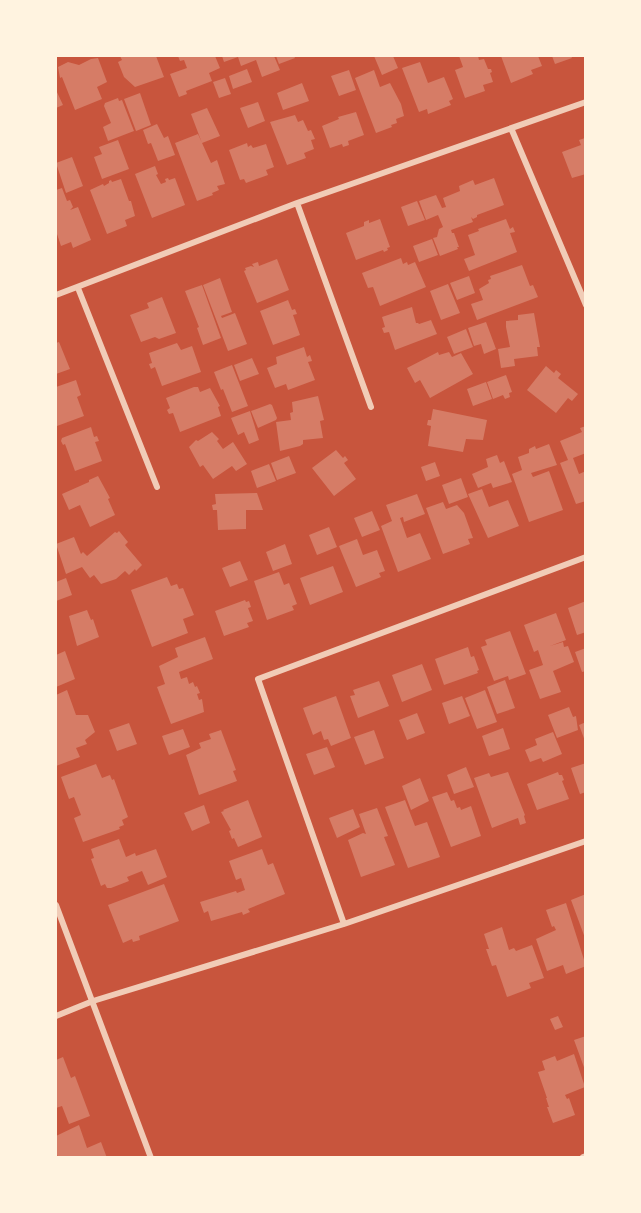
<svg xmlns="http://www.w3.org/2000/svg" width="641" height="1213" viewBox="0 0 641 1213" font-family="Arial,sans-serif">
	<style>
		.building { fill: #d67c66 }
		.lines { fill: none; stroke-linecap: round; stroke-linejoin: round }
		.minor { stroke: #f1ccb7; stroke-width: 6 }
	</style>
	<rect width="100%" height="100%" fill="#c8553d"/>
	<path class="building" d="M120 56H156L164 77 135 87 124 77 118 62 122 60Z
		M178 56H215L220 68 209 73 212 81 186 91 187 94 179 97 170 74 187 68 184 60 180 61Z
		M222 56H274L280 70 262 77 256 60 241 66 238 57 224 62Z
		M276 56H294L295 58 279 64Z
		M374 56H393L398 68 382 75Z
		M459 56H478L479 60 484 59 488 69H491L492 72 490 73 493 82 483 85 485 91 465 98 455 70 463 67Z
		M501 56H538L542 66 531 70 533 74 511 83Z
		M552 56H571L572 58 555 64Z
		M98 58 107 82 97 87 102 99 75 110 62 77 60 78 58 67 68 62 79 65 91 59Z
		M420 62 428 83 444 77 453 99 449 101 451 105 428 114 427 109 419 112 402 68Z
		M247 69 252 82 233 89 229 76Z
		M349 70 356 90 339 96 331 76Z
		M374 70 380 87 390 83 401 104 404 116 396 119 397 123 391 125 392 127 376 133 355 78Z
		M225 78 231 94 219 98 213 82Z
		M302 83 309 101 283 110 277 93Z
		M56 90 63 105 56 108Z
		M140 93 151 125 136 131 124 99Z
		M118 98 119 101 122 100 134 131 108 141 103 127 111 123 104 106 105 103Z
		M258 102 265 121 248 128 240 108Z
		M207 108 220 136 202 143 191 114Z
		M356 112 364 135 348 141 349 145 343 147 342 144 330 148 322 126 339 119 338 117Z
		M295 115 298 122 303 120 308 131 311 130 315 139 311 140 314 149 304 153 306 158 287 165 270 122Z
		M157 124 164 138 168 136 175 155 158 161 151 143 148 144 143 130Z
		M198 134 211 163 217 160 225 184 217 186 219 190 212 193 213 195 197 201 175 143Z
		M585 138 586 174 572 178 562 152 581 145 579 140Z
		M118 140 129 169 102 179 94 157 102 154 99 147Z
		M247 143 248 147 251 145 253 148 266 144 274 167 266 170 268 175 246 183 244 179 240 180 229 150Z
		M72 157 83 186 66 193 56 163Z
		M155 166 158 174 156 175 161 184 166 182 165 179 168 178 169 180 175 178 185 205 152 218 135 174Z
		M494 178 504 205 477 215V217L473 219 471 217 473 222 451 230 452 233H454L459 247H457L458 249 440 256 433 238 437 237 439 229 443 227 438 215 426 220 419 201 436 195 442 208 446 207 443 198 460 191 459 186 473 180 475 185Z
		M121 179 129 201H131L135 216 125 220 127 226 107 234 90 190 103 184 104 186 109 183V181L111 180 112 182Z
		M62 188 67 201 70 200 73 207 70 210 78 207 91 240 73 248 71 242 61 246 56 231V190Z
		M417 201 425 220 408 226 401 207Z
		M380 219 390 247 387 248 388 250 384 252 383 250 356 260 346 233 364 226V222L369 220V223Z
		M506 219 510 229 513 227 515 232 510 233 517 252 469 271 464 259 475 255 468 235 479 231 478 229Z
		M432 239 438 255 419 262 413 246Z
		M401 258 403 264 407 262 408 265 415 262 426 287 380 306 373 287 368 288 362 273Z
		M277 259 289 290 257 303 244 271 246 270 245 268 251 266 254 267 252 264 258 262 259 266Z
		M522 265 530 286 533 285 538 297 477 320 471 304 483 300 479 289 489 283 488 280 491 279 490 276Z
		M469 276 475 293 457 300 450 283Z
		M220 278 232 312 221 316 222 318 235 313 247 344 228 351 203 285Z
		M448 284 460 313 441 320 430 291Z
		M202 285 221 338 203 345 197 328 199 327 185 291Z
		M162 297 176 333 159 339 155 337 141 342 130 315 149 308 147 303Z
		M288 300 292 310 295 309 297 314 293 315 300 335 273 345 260 311Z
		M412 307 416 323H418L419 324 431 320 437 334 395 350 389 332 384 333 382 328 385 327 382 317Z
		M534 313 540 347H537L538 356 514 359 515 366 501 368 498 349 510 347 506 327V321L518 320V315Z
		M486 322 496 349 484 354 481 344 474 346 468 328Z
		M466 329 473 347 454 354 447 337Z
		M59 342 70 369 56 374V343Z
		M177 343 181 350 192 346 201 372 162 386 155 367 151 369 149 364 152 363 149 353Z
		M304 347 307 357 310 355 312 361 308 362 315 380 288 390 286 384 275 388 267 368 277 364 276 357Z
		M438 352 439 355 449 352 452 357 461 353 473 374 430 398 420 380 415 383 407 368Z
		M252 358 259 374 240 381 234 365Z
		M232 365 248 406 232 412 223 389 221 390 214 372Z
		M546 366 554 373 556 370 561 374 558 378 578 394 572 401 568 398 556 413 527 390Z
		M506 375 512 392 509 393 510 397 505 399 503 395 493 399 487 382Z
		M76 380 81 395 77 397 84 416 57 426 56 387Z
		M486 382 492 399 473 406 467 389Z
		M194 387H198L200 392 210 388 220 406 218 407 221 416 180 432 173 413 169 414 167 410 170 408 166 398Z
		M318 396 324 420 320 421 323 438 303 440V444L300 446 280 451 276 422 291 420 290 413 293 412 292 402Z
		M270 404 272 405 277 418 276 420 258 428 251 411Z
		M433 409 487 420 483 440 466 439 463 452 428 446 431 426 427 425 428 420H431Z
		M250 411 259 440 249 444 244 432 238 435 231 418Z
		M586 426V453L573 458 579 474 586 471V501L576 504 560 463 568 460 560 441 582 432 580 428Z
		M91 427 94 437 97 436 99 441 95 442 102 461 75 471 65 444 63 445 61 441 62 438Z
		M212 432 219 439 217 441 223 449 233 442 247 464 236 471 232 466 213 479 203 465 200 467 189 447 196 440 198 441Z
		M549 444 557 465 531 473 533 477 549 471 563 510 529 522 512 474 522 470 518 457 529 453V449L535 446 536 449Z
		M336 450 343 458 345 456 348 460 344 463 356 479 334 496 312 468Z
		M497 455 500 463 504 461 512 482 493 488 491 483 478 488 472 474 488 467 486 459Z
		M289 456 296 473 277 480 271 463Z
		M435 462 440 476 426 481 421 467Z
		M269 464 276 481 257 488 251 471Z
		M98 476 110 498 108 499 115 515 90 527 80 505 69 510 62 494 89 482V480Z
		M461 478 468 497 449 504 442 485Z
		M482 489 489 507 508 500 519 526 488 538 468 494Z
		M257 493 263 510H246V529L218 530 217 510H213L212 505 216 504 215 494Z
		M417 494 425 514 404 522 403 517 400 518 407 538 420 533 431 559 398 572 381 526 392 521 386 505Z
		M443 502 446 509 457 505 464 513 473 538 468 539 470 544 443 554 426 508Z
		M372 511 380 530 362 537 354 518Z
		M329 527 337 547 317 555 309 535Z
		M119 531 128 542 125 545 142 565 136 571 135 569 129 575 125 571 116 579 101 584 94 575 90 578 82 567 66 574 56 544 74 537 81 554 83 552 87 556 115 532 117 533Z
		M357 539 363 555 377 550 385 571 379 573 381 577 356 587 339 546Z
		M285 544 292 564 273 571 266 552Z
		M240 561 248 580 230 587 222 568Z
		M333 566 343 592 310 605 300 578Z
		M279 572 284 585 289 583 297 604 292 606 294 610 267 620 254 581Z
		M167 577 171 586 177 584 179 589 183 588 194 615 183 619 188 633 152 647 131 590Z
		M66 578 72 595 56 601V582Z
		M245 600 246 602 249 601 251 607 248 608 253 621 247 623 249 627 224 636 215 611Z
		M586 601V632L577 635 568 608Z
		M87 610 91 620 93 619 99 637 77 646 69 616Z
		M556 613 566 640 550 646 563 642 564 647 568 646 574 662 553 671 561 692 540 699 529 670 543 665 538 650 534 652 524 625Z
		M510 631 526 674 509 680 508 676 494 681 481 647 487 645 485 640Z
		M205 637 213 659 179 672 181 679 187 677 189 684 193 682 195 687 197 686 200 693 197 694 199 700 202 699 204 712 171 724 157 687 165 684 159 666 178 657 175 648Z
		M468 647 471 657 474 656 479 670 477 671 478 673 444 685 435 659Z
		M586 648V671L582 672 575 652Z
		M65 651 75 679 56 687V655Z
		M422 664 432 690 402 702 392 675Z
		M505 680 515 708 497 714 487 687Z
		M379 681 389 706 358 718 350 696 355 695 353 690Z
		M67 690 76 715H88L95 732 85 740 87 744 76 748 80 757 56 766V695Z
		M485 690 497 722 477 729 465 698Z
		M336 696 351 738 331 746 328 739 324 740 321 731 313 735 303 708Z
		M462 696 470 716 449 724 442 703Z
		M569 707 573 717 576 716 578 730 557 738 548 715Z
		M417 713 425 733 407 740 399 720Z
		M586 722V741H585L579 725Z
		M129 723 137 744 117 751 109 730Z
		M503 728 510 749 489 756 482 736Z
		M183 729 190 747 169 755 162 736Z
		M221 730 236 770 233 771 237 781 199 795 186 755 201 748 199 743 211 739 209 734Z
		M374 730 384 758 365 765 354 737Z
		M553 732 562 754 543 762 541 758 530 762 525 750 537 745 535 739Z
		M327 747 335 767 314 775 306 754Z
		M586 763V792L580 794 571 768Z
		M96 764 102 778 110 775 112 780 114 779 128 817 122 820 124 825 119 827 120 829 83 842 74 818 81 815 74 797 69 799 61 777Z
		M466 767 474 787 454 794 447 775Z
		M508 772 525 815 524 816 526 823 520 825 518 818 492 828 474 778 489 773 491 777Z
		M558 772 559 775H562L564 780 562 781 569 799 537 810 527 784Z
		M420 778 429 801 411 810 402 786Z
		M447 792 451 801 454 800 457 808 460 807 461 810 471 806 481 836 451 847 432 797Z
		M248 800 262 837 238 847 234 838 232 839 229 831 231 830 221 812 224 811 223 810Z
		M405 800 415 826 427 822 440 857 408 868 385 807Z
		M204 805 210 823 192 831 184 813Z
		M377 808 388 836 384 837 395 865 361 877 348 840 363 833 366 834 359 814Z
		M353 809 360 827 337 838 329 818Z
		M119 839 126 857 135 853 136 856 156 849 167 877 148 885 142 871 127 877 129 881 111 888H107L105 884 101 886 91 859 94 858 91 849Z
		M262 849 268 865 273 863 285 894 248 909 250 912 243 915 242 912 211 921 208 911 204 913 200 902 236 891 237 893 245 890 241 878 236 880 229 861Z
		M164 884 179 921 139 936 140 940 133 942 132 939 123 943 108 905Z
		M586 894V938H585L571 900Z
		M566 903 586 966 566 974 563 965 547 971 536 939 556 930 554 926 552 927 546 910Z
		M502 927 509 950 514 948 516 951 532 945 544 978 529 983 531 988 507 997 496 965 492 966 486 949H489L484 934Z
		M558 1016 563 1027 555 1030 550 1019Z
		M586 1036V1070H585L574 1040Z
		M574 1054 585 1087 565 1095 567 1099 569 1098 575 1115 553 1123 547 1107H549L546 1098H547L538 1072 545 1070 542 1061 555 1056 557 1061Z
		M63 1057 71 1078 75 1076 90 1116 69 1124 62 1106 56 1108V1060Z
		M79 1125 87 1148 101 1142 107 1158H58L56 1152V1136Z"/>
	<g class="lines">
		<path class="minor" d="M511 128 586 305
			M297 203 371 407
			M78 288 157 487
			M56 295 297 203 586 102
			M56 905 151 1158
			M344 924 258 679 586 557
			M56 1016 93 1001 344 924 586 841
			M583 1157 586 1156"/>
	</g>
	<rect width="641" height="1213" fill="none" stroke="#fff3e0" stroke-width="114"/>
</svg>
